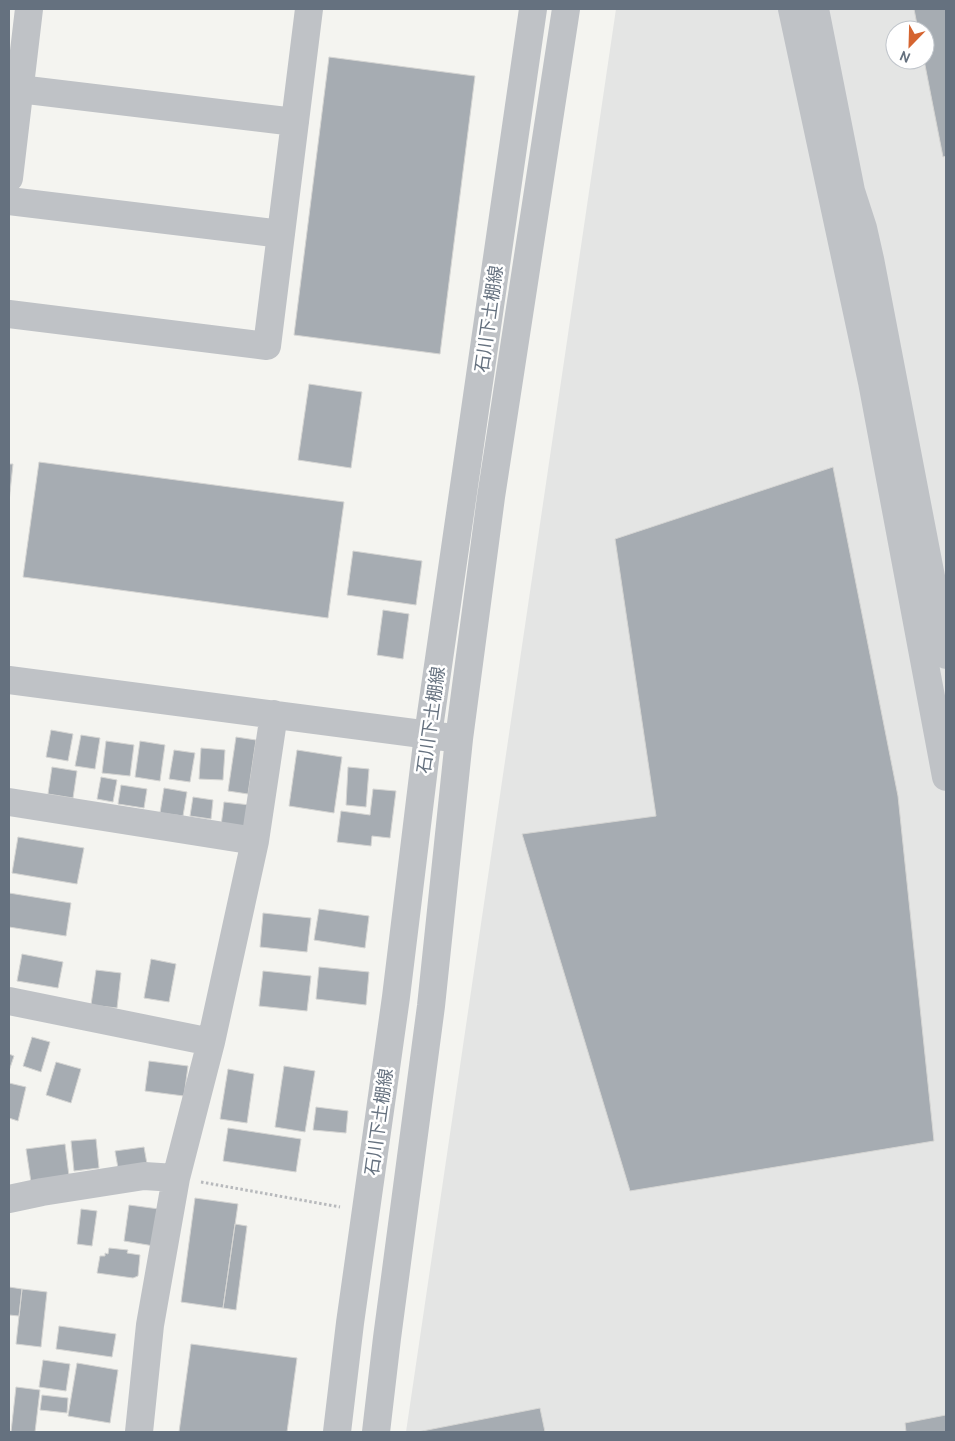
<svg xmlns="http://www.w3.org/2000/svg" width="955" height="1441" viewBox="0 0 955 1441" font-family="Cabin,'Noto Sans JP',sans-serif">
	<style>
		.built { fill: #e4e5e4; fill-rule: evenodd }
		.building { fill: #a6acb2; stroke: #d5d5d3 }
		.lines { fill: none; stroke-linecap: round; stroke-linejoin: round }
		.path { stroke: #b7b9bc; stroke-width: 3; stroke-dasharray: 2.5 2.5; stroke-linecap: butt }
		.minor { stroke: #bfc2c6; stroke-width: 28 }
		.labels { text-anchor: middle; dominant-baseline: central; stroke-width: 5; stroke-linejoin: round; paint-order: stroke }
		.street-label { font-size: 18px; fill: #65717f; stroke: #fff }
	</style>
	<rect width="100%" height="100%" fill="#f4f4f0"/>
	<path class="built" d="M616 9H946V1432H406ZM895 30H925V60H895Z"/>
	<path class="building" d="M914 9H946V156L943 157 924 60H925V30H918Z
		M329 57 475 76 440 354 294 335Z
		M309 384 362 392 351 468 298 460Z
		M39 462 344 502 328 618 23 577Z
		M9 464H13L9 502Z
		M833 467 898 796 934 1141 630 1191 522 834 656 816 615 539Z
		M353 551 422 561 416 605 347 595Z
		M383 610 409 614 403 659 377 655Z
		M51 730 73 734 68 761 46 757Z
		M81 735 100 738 95 769 75 766Z
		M236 737 256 740 248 794 228 791Z
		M106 741 134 745 130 776 102 773Z
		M140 741 165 745 160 781 135 777Z
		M201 748 225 750 223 780 199 779Z
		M174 750 195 753 190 782 169 779Z
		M297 750 342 757 334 813 289 806Z
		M52 767 77 771 73 798 48 794Z
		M348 767 369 769 366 807 346 805Z
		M101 777 117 780 113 802 97 799Z
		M121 785 147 789 144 808 118 804Z
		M164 788 187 792 183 816 160 813Z
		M373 789 396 791 390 838 372 836 371 846 337 842 341 811 370 815Z
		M193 797 213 800 211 819 190 816Z
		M224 802 250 805 247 829 221 826Z
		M18 837 84 848 77 884 12 873Z
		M9 893 71 903 66 936 9 927Z
		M319 909 369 916 365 948 314 940Z
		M263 913 311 918 307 952 260 947Z
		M22 954 63 962 58 988 17 981Z
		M151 959 176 964 169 1002 144 998Z
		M319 967 369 972 366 1005 316 999Z
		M96 970 121 973 117 1008 91 1005Z
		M263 971 311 976 307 1011 259 1006Z
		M32 1037 50 1042 41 1072 23 1066Z
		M9 1054 14 1056 9 1071Z
		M149 1061 188 1066 184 1096 145 1091Z
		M56 1062 81 1069 71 1103 46 1095Z
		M284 1066 315 1071 305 1132 275 1127Z
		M228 1069 254 1074 247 1123 220 1119Z
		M9 1083 26 1087 18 1121 9 1118Z
		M316 1107 348 1111 346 1133 313 1130Z
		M228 1128 301 1139 296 1172 223 1161Z
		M96 1139 99 1168 74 1171 71 1141Z
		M65 1144 69 1176 31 1182 26 1149Z
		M144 1147 147 1164 118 1168 115 1151Z
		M195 1198 238 1204 223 1308 181 1302Z
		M129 1205 159 1209 154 1246 124 1241Z
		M81 1209 97 1211 92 1246 77 1244Z
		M235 1224 247 1226 236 1310 223 1308Z
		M109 1248 128 1250 127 1253 140 1255 138 1276 133 1278 97 1273 100 1256H105V1253L108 1254Z
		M9 1287 22 1289 19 1316 9 1315Z
		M22 1289 47 1292 41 1347 16 1344Z
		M59 1326 116 1334 112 1357 56 1349Z
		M191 1344 297 1358 287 1432H179Z
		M43 1360 70 1364 66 1391 39 1387Z
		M77 1363 118 1370 110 1423 68 1416Z
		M16 1387 40 1390 35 1432H11Z
		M42 1395 68 1398 67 1413 40 1410Z
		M540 1408 545 1432H417Z
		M946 1415V1432H906L905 1423Z"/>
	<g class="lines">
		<path class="path" d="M201 1182 340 1207"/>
		<path class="minor" d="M792 9 872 382 946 777
			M815 9 851 191 863 228 870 259 946 655
			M19 89 295 122
			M9 178 29 9
			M9 201 281 234
			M9 314 267 346 309 9
			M9 680 445 737
			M9 802 255 841
			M9 1001 211 1042
			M9 1199 42 1192 144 1176 176 1178
			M139 1432 150 1325 176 1178 211 1042 255 841 274 714
			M337 1432 350 1323 396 997 428 735 533 9
			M376 1432 387 1338 431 1006 459 739 491 497 566 9"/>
	</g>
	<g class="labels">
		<g class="street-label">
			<text transform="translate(489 319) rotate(-82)">石川下土棚線</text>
			<text transform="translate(431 720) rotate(-82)">石川下土棚線</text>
			<text transform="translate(379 1122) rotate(-82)">石川下土棚線</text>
		</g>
	</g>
	<rect width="955" height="1441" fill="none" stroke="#65717f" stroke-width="20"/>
	<g transform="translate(910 45) rotate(203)"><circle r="24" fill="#ffffff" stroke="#c1c6cc"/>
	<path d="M0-4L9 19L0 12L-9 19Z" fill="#d56430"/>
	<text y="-8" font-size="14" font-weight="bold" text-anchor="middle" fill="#65717f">N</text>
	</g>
</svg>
